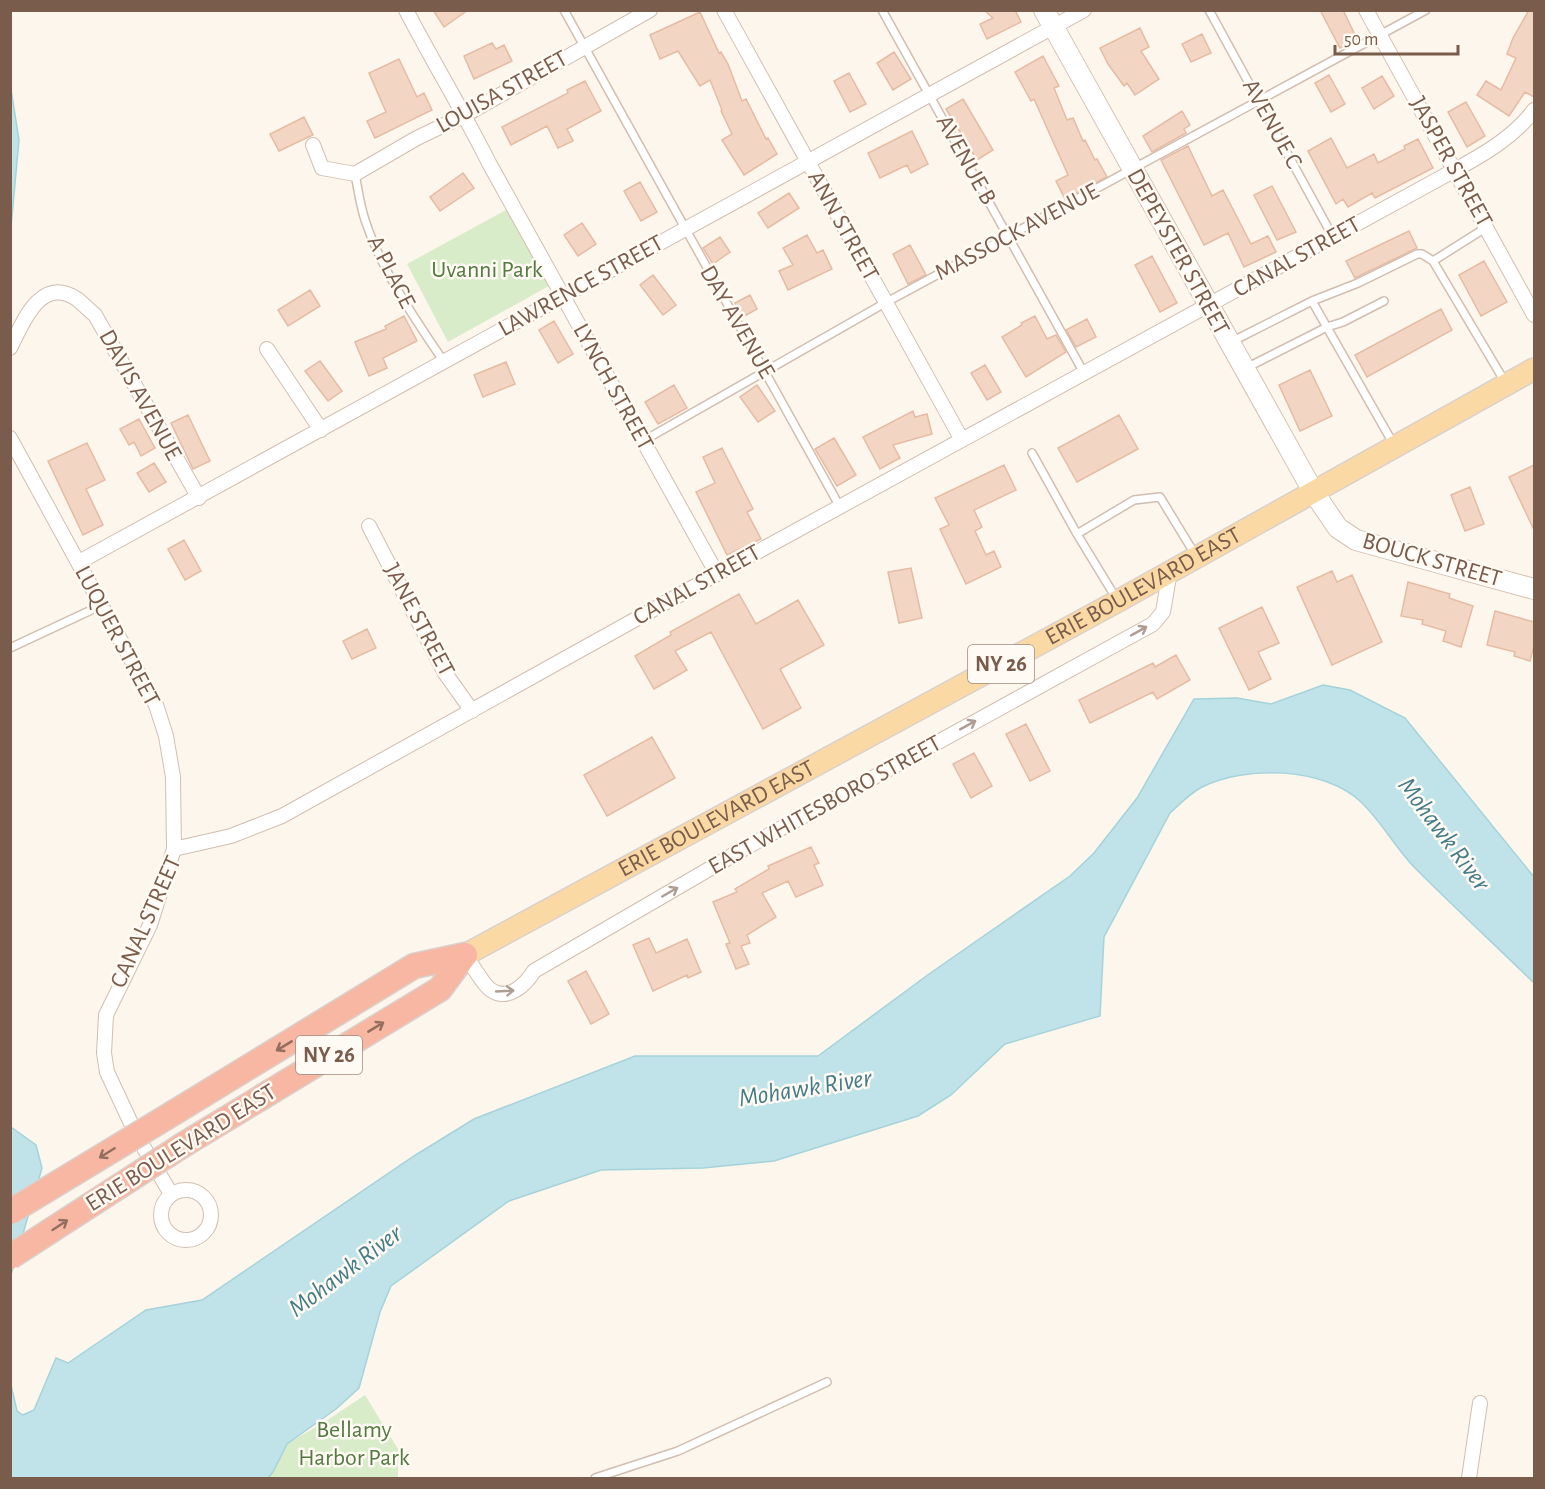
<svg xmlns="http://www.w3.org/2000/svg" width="1545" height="1489" viewBox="0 0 1545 1489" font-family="'Alegreya Sans',sans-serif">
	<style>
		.green { fill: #d8ecc9 }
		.water { fill: #bfe3e8; stroke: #a5d3da; stroke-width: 1.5 }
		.building { fill: #f3d5c3; stroke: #e6bba3; stroke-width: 1.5 }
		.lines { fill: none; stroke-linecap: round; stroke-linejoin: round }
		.lane-casing { stroke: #d1beb0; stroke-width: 10 }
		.street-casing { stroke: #d1beb0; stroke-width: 16 }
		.secondary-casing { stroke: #d6c0b0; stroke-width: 22 }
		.primary-casing { stroke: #dad1cd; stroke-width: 24 }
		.highway-casing { stroke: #dad1cd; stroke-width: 27 }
		.lane { stroke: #fff; stroke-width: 7 }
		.street { stroke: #fff; stroke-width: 14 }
		.secondary { stroke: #fff; stroke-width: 20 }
		.primary { stroke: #fbd9a5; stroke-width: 21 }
		.highway { stroke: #f7b7a3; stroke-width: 24 }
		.highway-bridge-casing { stroke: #dad1cd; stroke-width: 27; stroke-linecap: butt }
		.highway-bridge { stroke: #f7b7a3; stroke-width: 24 }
		.oneway { stroke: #af9d94 }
		.oneway2 { stroke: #936e5e }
		.labels { text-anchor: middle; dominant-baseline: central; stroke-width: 5; stroke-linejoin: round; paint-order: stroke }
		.shield { fill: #fffaf3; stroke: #a28b7f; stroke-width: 1.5 }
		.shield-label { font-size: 22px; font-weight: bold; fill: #7a5c4d }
		.street-label { font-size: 24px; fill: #7a5c4d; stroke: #fffaf3 }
		.park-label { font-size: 24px; fill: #537a41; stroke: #fffaf3 }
		.water-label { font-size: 26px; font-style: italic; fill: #437c86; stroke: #fffaf3 }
	</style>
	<rect width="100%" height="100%" fill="#fdf6ec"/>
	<path class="green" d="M513 206 556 282 448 342 407 264Z
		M365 1395 398 1449V1478H268L273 1472 287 1444 326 1421Z"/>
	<path class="water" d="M11 89 19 140 11 227Z
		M1323 685 1350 690 1405 718 1534 877V983C1495 945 1455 908 1416 869 1396 849 1382 822 1361 802 1324 767 1246 765 1202 787 1189 794 1180 804 1170 813L1104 937 1100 1016 1005 1044 951 1095 918 1116 774 1161 703 1168 601 1170 509 1201 391 1286 380 1312 359 1388 336 1409 287 1444 273 1472 268 1478H11V1385L17 1411 23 1415 34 1410 56 1358 68 1363 146 1310 202 1300 414 1156 474 1119 635 1056H818L929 974 1070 876 1094 853 1137 798 1194 699 1237 698 1271 704Z
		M11 1127 36 1145 42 1168 11 1275Z"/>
	<path class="building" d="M433 10H468L444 27Z
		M984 10H1015L1021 22 987 39 980 24 993 18Z
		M1320 10H1343L1357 39 1340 48Z
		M1529 10H1534V97L1525 92 1509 116 1477 95 1486 81 1501 90 1516 58 1507 54 1513 38Z
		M700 12 719 53 721 52 728 64 742 101 746 99 766 139 768 138 777 154 744 175 722 140 732 134 721 111 722 110 710 80 700 86 678 51 660 59 650 35Z
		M1140 28 1149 47 1141 51 1159 79 1135 95 1127 83 1124 86 1108 64 1100 48Z
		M1202 34 1211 53 1191 62 1182 44Z
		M492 43 496 49 504 45 512 61 474 79 464 56Z
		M894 52 911 79 893 90 877 63Z
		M1043 56 1059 86 1054 88 1067 120 1073 118 1083 141 1085 140 1095 160 1097 159 1107 177 1065 199 1056 181 1068 175 1034 99 1031 101 1015 72Z
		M399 59 417 97 424 93 432 110 375 138 367 121 386 112 369 73Z
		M849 73 866 104 850 112 834 81Z
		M1329 75 1345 104 1331 112 1315 83Z
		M1382 76 1394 96 1374 109 1362 88Z
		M585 81 601 111 567 129 573 141 558 148 547 126 511 145 502 127 568 93 567 90Z
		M963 99 993 150 977 160 946 109Z
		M1466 102 1485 136 1467 147 1448 112Z
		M1182 111 1190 125 1184 129 1186 133 1152 152 1143 136Z
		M304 117 313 135 279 151 270 134Z
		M912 131 928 164 911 173 907 165 880 178 868 153Z
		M1331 138 1347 168 1374 154 1378 163 1405 149 1404 146 1418 139 1433 168 1375 198 1372 193 1348 207 1343 199 1336 204 1308 151Z
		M1188 146 1212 196 1223 190 1251 244 1268 236 1276 252 1244 267 1228 233 1204 245 1161 160Z
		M463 173 474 188 440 211 430 197Z
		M640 182 657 212 641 221 624 191Z
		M1272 186 1296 232 1277 240 1254 195Z
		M789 193 799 208 768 228 758 213Z
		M582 223 596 244 578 256 564 235Z
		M1409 231 1417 248 1355 278 1346 261Z
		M807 235 817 253 823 250 832 269 788 290 779 271 793 265 783 248Z
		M720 237 730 252 713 264 703 248Z
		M910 245 926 275 908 284 893 254Z
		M1152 256 1177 303 1160 312 1135 265Z
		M1484 261 1507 302 1481 316 1459 275Z
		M653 275 676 305 663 315 640 285Z
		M310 290 320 306 288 326 278 310Z
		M750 295 757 309 743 317 735 303Z
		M1441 309 1452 330 1367 377 1355 355Z
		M404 316 417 341 383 358 387 368 369 376 355 342 386 329 385 326Z
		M1035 316 1047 339 1056 335 1066 352 1026 377 1002 337 1022 325 1021 323Z
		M1087 319 1096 337 1076 347 1066 330Z
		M554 321 573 354 558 363 539 330Z
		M320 361 342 391 328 401 305 371Z
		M506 362 515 384 483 397 474 375Z
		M985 365 1001 392 987 400 971 373Z
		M1310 370 1332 416 1300 431 1279 385Z
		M674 385 687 408 658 424 645 402Z
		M757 385 775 411 758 422 740 397Z
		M913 411 915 417 927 414 932 434 893 445 900 458 880 469 863 437Z
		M188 415 210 461 193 469 171 423Z
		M1119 415 1138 449 1077 482 1058 448Z
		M139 419 155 448 141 456 134 442 129 445 120 429Z
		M834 438 856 475 837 486 815 449Z
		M87 443 105 480 86 489 103 525 83 535 48 461Z
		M722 448 753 509 747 512 761 539 727 555 696 492 715 483 703 457Z
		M154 463 166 482 149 492 137 473Z
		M1004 465 1016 490 974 510 982 527 975 531 986 555 994 551 1001 567 966 584 940 529 949 525 935 498Z
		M1534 465V530L1509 477Z
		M1470 487 1484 524 1465 531 1451 495Z
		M184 540 201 571 185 580 168 549Z
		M911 568 922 618 899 623 888 572Z
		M1332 571 1337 582 1352 575 1382 642 1332 665 1297 587Z
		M1408 582 1450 594 1449 598 1473 606 1461 647 1443 641 1446 631 1422 624 1423 620 1401 616Z
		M739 594 756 624 798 600 824 645 780 669 801 708 763 729 711 632 675 651 687 670 654 689 635 656 671 635 670 632Z
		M1262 607 1279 643 1258 652 1271 679 1249 690 1219 628Z
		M1495 611 1534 622V646L1530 661 1514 656 1515 652 1487 645Z
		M367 629 376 648 352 659 343 641Z
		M1176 655 1190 680 1157 699 1153 692 1090 723 1079 700 1153 663 1155 667Z
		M1026 724 1050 771 1030 781 1006 734Z
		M652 737 675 778 607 816 584 775Z
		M974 753 992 786 971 798 953 764Z
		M811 847 819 863 814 865 823 885 796 897 788 881 762 893 776 917 747 935 750 943 741 946 749 964 736 969 726 944 730 943 713 902 737 892 735 889 769 869 768 866Z
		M649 938 656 953 687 939 701 972 688 978 687 975 653 991 633 945Z
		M586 971 609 1014 591 1024 568 981Z"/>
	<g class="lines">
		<defs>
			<path id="lane" d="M564 10 840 507
				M882 10 1084 373
				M1209 10 1333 237
				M355 174C358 189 360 205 365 220 382 272 414 317 444 362
				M1487 227 1433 261 1505 382
				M1312 301 1358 283 1417 254H1422L1433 261
				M1231 342 1312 301 1394 445
				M1246 368 1327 327 1343 322 1384 301
				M643 441 885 303 1426 10
				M1032 453 1077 534 1116 598
				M1077 534 1134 500 1160 497 1196 556
				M10 648 102 605
				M595 1478 678 1451 827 1382"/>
			<path id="street" d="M406 10C433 62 463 111 489 163L717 574
				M724 10 962 440
				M1366 10 1534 315
				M313 145 322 168 355 174 417 138 465 115 650 10
				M10 348C23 323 40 275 77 299 83 304 89 310 95 315L199 498
				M267 349 321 430
				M10 438 156 705 166 736 173 777 174 849
				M369 526 445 673 472 711
				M79 562 1084 10
				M465 955C472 964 483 985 491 990 508 1002 526 984 534 971L747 847 1153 624 1163 612 1170 571
				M161 1215a25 25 0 1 1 50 0a25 25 0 1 1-50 0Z
				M171 1194 137 1136 107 1072 104 1053 106 1015 150 925 174 849 231 836 282 816 717 574 1455 170C1484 154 1514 137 1534 110
				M1469 1478 1480 1403"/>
			<path id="secondary" d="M1044 10 1314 493 1338 528 1356 540 1534 589"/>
			<g id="primary">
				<path id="s1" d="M465 955 1118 601 1534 369"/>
			</g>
			<path id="highway" d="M175 1112 414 966 465 955
				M183 1145 440 989 465 955"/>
		</defs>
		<use href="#lane" class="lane-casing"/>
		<use href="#street" class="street-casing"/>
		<use href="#secondary" class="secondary-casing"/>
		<use href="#primary" class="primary-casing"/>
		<use href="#highway" class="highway-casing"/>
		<use href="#lane" class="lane"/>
		<use href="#street" class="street"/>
		<use href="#secondary" class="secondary"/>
		<use href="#primary" class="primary"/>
		<use href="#highway" class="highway"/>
		<defs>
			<path id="highway-bridge" d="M10 1212 175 1112
				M10 1257 183 1145"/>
		</defs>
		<use href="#highway-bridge" class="highway-bridge-casing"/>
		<use href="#highway-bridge" class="highway-bridge"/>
	</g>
	<defs><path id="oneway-shaft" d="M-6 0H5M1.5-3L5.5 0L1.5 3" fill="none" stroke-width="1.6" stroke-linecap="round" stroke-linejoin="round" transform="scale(1.5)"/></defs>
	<g class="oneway">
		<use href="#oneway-shaft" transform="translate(1139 631) rotate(-29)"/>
		<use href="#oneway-shaft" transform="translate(968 725) rotate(-29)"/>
		<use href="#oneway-shaft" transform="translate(670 892) rotate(-30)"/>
		<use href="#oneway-shaft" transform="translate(505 991) rotate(-3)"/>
	</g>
	<g class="oneway2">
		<use href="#oneway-shaft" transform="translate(376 1027) rotate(-31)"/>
		<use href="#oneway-shaft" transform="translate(284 1046) rotate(149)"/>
		<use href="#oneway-shaft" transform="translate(107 1153) rotate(148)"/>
		<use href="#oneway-shaft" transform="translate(60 1225) rotate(-33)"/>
	</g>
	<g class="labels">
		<g class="shield">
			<rect x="968" y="645" width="66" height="38" rx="4.5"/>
			<rect x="296" y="1036" width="66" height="38" rx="4.5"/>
		</g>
		<g class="shield-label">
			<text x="1001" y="664">NY 26</text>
			<text x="329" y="1055">NY 26</text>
		</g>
		<g class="street-label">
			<text transform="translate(502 92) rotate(-29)">LOUISA STREET</text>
			<text transform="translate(1272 124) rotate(61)">AVENUE C</text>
			<text transform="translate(966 160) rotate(61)">AVENUE B</text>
			<text transform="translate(1451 162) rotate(61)">JASPER STREET</text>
			<text transform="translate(843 226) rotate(61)">ANN STREET</text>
			<text transform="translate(1017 232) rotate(-28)">MASSOCK AVENUE</text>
			<text transform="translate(1178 252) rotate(61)">DEPEYSTER STREET</text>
			<text transform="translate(1297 257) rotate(-29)">CANAL STREET</text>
			<text transform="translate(391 272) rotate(63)">A PLACE</text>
			<text transform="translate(581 286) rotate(-29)">LAWRENCE STREET</text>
			<text transform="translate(737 322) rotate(60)">DAY AVENUE</text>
			<text transform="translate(613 387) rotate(61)">LYNCH STREET</text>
			<text transform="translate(140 395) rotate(61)">DAVIS AVENUE</text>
			<text transform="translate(1432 560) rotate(16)">BOUCK STREET</text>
			<text transform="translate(697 585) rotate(-29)">CANAL STREET</text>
			<text stroke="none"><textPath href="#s1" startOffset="772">ERIE BOULEVARD EAST</textPath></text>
			<text transform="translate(419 620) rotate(62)">JANE STREET</text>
			<text transform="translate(117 636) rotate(62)">LUQUER STREET</text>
			<text transform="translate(825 805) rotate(-29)">EAST WHITESBORO STREET</text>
			<text stroke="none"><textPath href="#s1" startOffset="286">ERIE BOULEVARD EAST</textPath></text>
			<text transform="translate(146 922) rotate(-66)">CANAL STREET</text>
			<text transform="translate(181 1148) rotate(-32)">ERIE BOULEVARD EAST</text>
		</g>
		<g class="park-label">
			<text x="487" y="270">Uvanni Park</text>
			<text x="354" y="1430">Bellamy<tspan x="354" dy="28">Harbor Park</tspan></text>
		</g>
		<g class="water-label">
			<text transform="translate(1444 834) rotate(53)">Mohawk River</text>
			<text transform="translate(805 1088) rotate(-9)">Mohawk River</text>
			<text transform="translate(345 1271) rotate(-37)">Mohawk River</text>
		</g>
	</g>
	<rect width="1545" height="1489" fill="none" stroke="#7a5c4d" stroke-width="24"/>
	<path d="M1335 45v9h123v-9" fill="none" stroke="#7a5c4d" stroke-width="3"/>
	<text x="1344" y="45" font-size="18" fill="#7a5c4d" stroke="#fffaf3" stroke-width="4.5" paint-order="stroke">50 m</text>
</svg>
